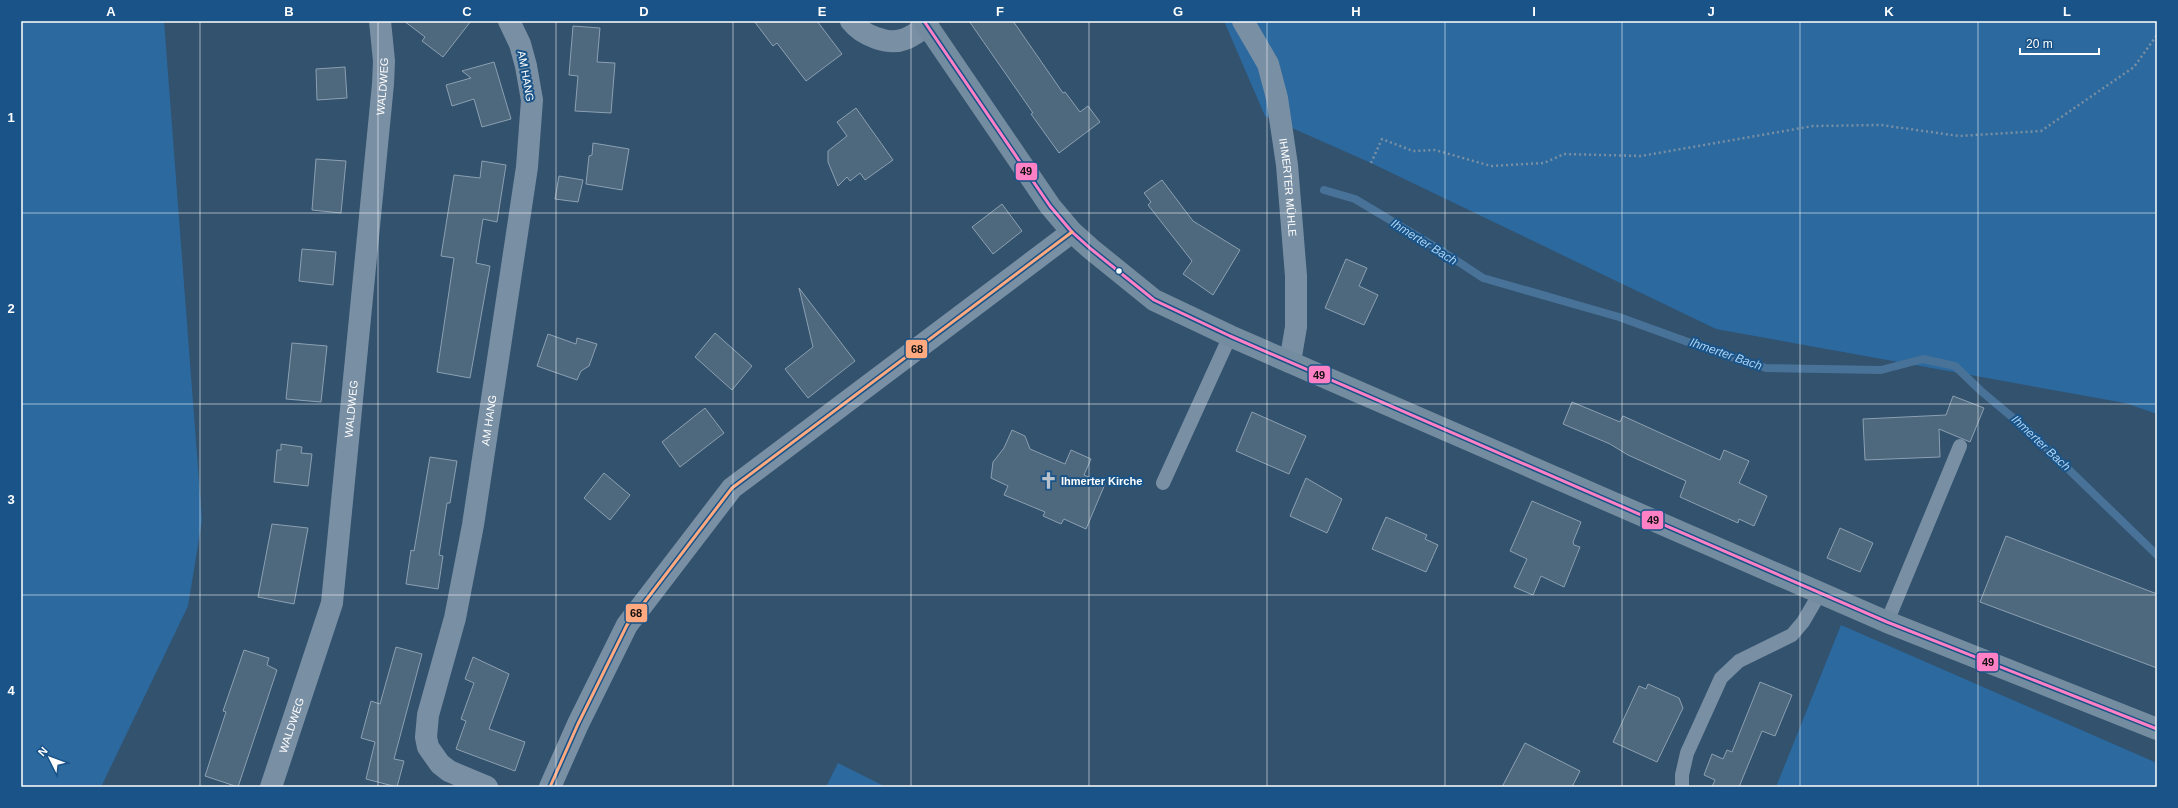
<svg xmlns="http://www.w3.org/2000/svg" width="2178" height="808" viewBox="0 0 2178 808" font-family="Arial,sans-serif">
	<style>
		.green { fill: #2c699e }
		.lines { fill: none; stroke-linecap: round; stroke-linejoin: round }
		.stream { stroke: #497298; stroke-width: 8 }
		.building { fill: #4e687e; stroke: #8ca0b1 }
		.path { stroke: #798fa4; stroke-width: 2.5; stroke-dasharray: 2 3; stroke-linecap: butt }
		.lane { stroke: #798fa4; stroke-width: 14 }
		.street { stroke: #798fa4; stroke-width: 22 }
		.secondary { stroke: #748c9f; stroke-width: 22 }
		.bus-1-casing { stroke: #195387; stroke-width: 6 }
		.bus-2-casing { stroke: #195387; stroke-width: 6 }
		.bus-1 { stroke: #ff80c5; stroke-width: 3 }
		.bus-2 { stroke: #ffa980; stroke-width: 3 }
		.grid { fill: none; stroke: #fff; stroke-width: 1; stroke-opacity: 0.55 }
		.bus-dot { fill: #fff; stroke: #195387; stroke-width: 1.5 }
		.labels { text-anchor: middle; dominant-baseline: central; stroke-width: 4; stroke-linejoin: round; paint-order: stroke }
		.street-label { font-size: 11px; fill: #fff; stroke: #195387 }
		.poi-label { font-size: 11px; font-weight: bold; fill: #fff; stroke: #195387; text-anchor: start }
		.water-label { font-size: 12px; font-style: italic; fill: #abd3f4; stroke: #195387 }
		.line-badge { stroke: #195387; stroke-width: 1.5 }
		.pale-badge-label { font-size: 11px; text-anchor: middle; font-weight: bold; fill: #111 }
		.neatline { fill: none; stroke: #fff; stroke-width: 1.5 }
		.grid-label { font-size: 13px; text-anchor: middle; font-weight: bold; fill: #fff }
	</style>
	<rect width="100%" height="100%" fill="#32526e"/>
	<path class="green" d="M21 21H164L202 520 188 606 101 787H21Z
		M1224 21H2157V414L2125 403 1716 329 1371 163 1265 116Z
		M1841 625 2157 763V787H1776Z
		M838 763 886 787H826Z"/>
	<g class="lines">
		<path class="stream" d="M1324 190 1355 199 1442 251 1483 278 1619 317 1710 350 1766 368 1881 370 1923 359 1955 366 1981 391 2031 433 2157 555"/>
	</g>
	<path class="building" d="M404 21H471L443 57 422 41 425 37Z
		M754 21H817L842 54 806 81 777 43 773 46Z
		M969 21H1013L1063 93 1065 92 1080 112 1088 106 1100 122 1059 153 1031 114 1033 113Z
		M573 26 600 28 597 62 615 63 611 113 575 111 578 76 569 75Z
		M494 62 511 119 482 127 474 99 452 106 446 85 471 78 462 71Z
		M345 67 347 98 317 100 316 69Z
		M856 108 893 160 865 180 860 173 850 181 847 177 838 186 828 162V151L847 136 837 122Z
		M593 143 629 149 622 190 586 184 589 156 592 155Z
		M316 159 346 161 341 213 312 210Z
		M482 161 506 165 497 222 483 219 476 263 490 266 470 378 437 372 454 258 441 256 454 175 480 178Z
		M559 176 583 180 578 202 555 199Z
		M1162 180 1193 221 1240 250 1213 295 1183 274 1192 261 1148 205 1151 202 1144 193Z
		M1002 204 1022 231 993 254 972 227Z
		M302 249 336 252 333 285 299 281Z
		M1346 259 1367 268 1359 286 1378 295 1364 325 1325 308Z
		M799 288 855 361 808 398 785 369 813 347Z
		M715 333 752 366 732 390 695 357Z
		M548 334 576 344 577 338 597 344 589 366 581 371 577 380 537 366Z
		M292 343 327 346 321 402 286 399Z
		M1953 396 1984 408 1970 442 1939 429 1940 457 1865 460 1863 419 1946 415Z
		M1572 402 1620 422 1623 416 1720 460 1724 450 1749 461 1739 483 1767 496 1754 526 1739 519 1738 523 1680 497 1686 481 1628 455 1610 444 1563 424Z
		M705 408 724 433 680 467 662 442Z
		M1252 412 1306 436 1289 474 1236 451Z
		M1012 430 1025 436 1030 449 1065 464 1071 450 1091 459 1084 475 1105 484 1086 529 1064 519 1061 524 1043 516 1045 512 1004 495 1008 486 991 478 993 462 1004 448Z
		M281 444 302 447 301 453 312 454 308 486 274 482 277 450H281Z
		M430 457 457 461 450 503H447L439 555 443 556 438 589 406 584 411 550 414 551Z
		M604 473 630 495 610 520 584 498Z
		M1306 478 1342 499 1327 533 1290 516Z
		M1532 501 1581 522 1573 542 1574 545 1580 547 1564 587 1541 576 1533 595 1514 587 1527 559 1510 551Z
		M1386 517 1427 535 1425 539 1438 545 1426 572 1372 549Z
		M272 524 308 528 294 604 258 597Z
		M1840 528 1873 543 1860 572 1827 558Z
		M2006 536 2157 594V668L1980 602Z
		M396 647 422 654 394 759 404 761 397 787 366 779 375 742 361 738 371 701 380 704Z
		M244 650 269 658 267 665 277 670 238 787 205 776 226 712 223 711Z
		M473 657 509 674 489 729 525 742 515 771 456 749 466 721 461 719 474 683 465 679Z
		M1760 682 1792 695 1775 736 1762 731 1739 787H1712L1715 780 1704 775 1712 754 1723 759 1727 750 1732 752Z
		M1648 684 1679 698 1683 708 1657 762 1613 742 1639 686 1646 689Z
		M1525 743 1580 771 1572 787H1502Z"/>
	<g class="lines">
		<path class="path" d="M1371 163 1382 139 1413 151 1435 150 1491 166 1544 163 1564 154 1641 156 1813 126 1881 125 1959 136 2041 131 2134 67 2157 35"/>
		<path class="lane" d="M1163 483 1230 336
			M1887 622 1960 446
			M1682 787V775L1687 753 1721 678 1739 661 1792 635 1803 622 1820 593"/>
		<g class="street">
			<path d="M851 21C862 35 888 46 905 39 913 36 920 30 927 26"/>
			<path id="s1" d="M1243 21 1268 64 1277 98 1287 165 1296 276V327L1290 362"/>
			<path id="s2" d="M271 787 332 603 383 84 384 61 380 21"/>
			<path id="s3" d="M487 787 449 771 440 764 428 747 426 737 428 715 455 618 473 525 527 167 532 100 526 66 520 44 509 21"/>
			<path d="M550 787 578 724 627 625 732 488 1072 232"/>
		</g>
		<path class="secondary" d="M924 21 1050 206 1072 232 1091 249 1154 300 1230 336 1887 622 2157 729"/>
		<defs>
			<path id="bus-1" d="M924 21 1050 206 1072 232 1091 249 1154 300 1230 336 1887 622 2157 729"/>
			<path id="bus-2" d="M550 787 578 724 627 625 732 488 1072 232"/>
		</defs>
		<use href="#bus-1" class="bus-1-casing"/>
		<use href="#bus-2" class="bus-2-casing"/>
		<use href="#bus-1" class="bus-1"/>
		<use href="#bus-2" class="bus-2"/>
	</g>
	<path class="grid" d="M200 21V787M378 21V787M556 21V787M733 21V787M911 21V787M1089 21V787M1267 21V787M1445 21V787M1622 21V787M1800 21V787M1978 21V787M21 213H2157M21 404H2157M21 595H2157"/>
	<defs>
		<symbol id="church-bare" viewBox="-9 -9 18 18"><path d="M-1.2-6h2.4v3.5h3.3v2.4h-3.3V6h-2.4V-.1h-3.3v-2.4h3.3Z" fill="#b7c2cc" stroke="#195387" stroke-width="2.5" paint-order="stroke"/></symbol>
	</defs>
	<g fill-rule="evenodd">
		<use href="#church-bare" x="1036" y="468" width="25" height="25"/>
	</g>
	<circle class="bus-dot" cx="1119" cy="271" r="3.5"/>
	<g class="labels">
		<g class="street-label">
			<text transform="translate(526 76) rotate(80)">AM HANG</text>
			<text stroke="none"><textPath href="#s2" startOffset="713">WALDWEG</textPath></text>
			<text stroke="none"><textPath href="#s1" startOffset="175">IHMERTER MÜHLE</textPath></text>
			<text stroke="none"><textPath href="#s2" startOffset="389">WALDWEG</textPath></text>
			<text stroke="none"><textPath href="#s3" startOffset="407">AM HANG</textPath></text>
			<text stroke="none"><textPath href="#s2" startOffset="65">WALDWEG</textPath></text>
		</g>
		<g class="poi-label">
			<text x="1061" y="481">Ihmerter Kirche</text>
		</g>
		<g class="water-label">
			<text transform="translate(1424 242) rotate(32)">Ihmerter Bach</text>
			<text transform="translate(1726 354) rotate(19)">Ihmerter Bach</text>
			<text transform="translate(2041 443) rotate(43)">Ihmerter Bach</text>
		</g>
	</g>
	<g class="line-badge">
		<rect x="1015" y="162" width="23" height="19" rx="4" fill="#ff80c5"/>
		<rect x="905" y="339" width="23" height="20" rx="4" fill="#ffa980"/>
		<rect x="1308" y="365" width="23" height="19" rx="4" fill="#ff80c5"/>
		<rect x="1641" y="510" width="23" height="20" rx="4" fill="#ff80c5"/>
		<rect x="625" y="603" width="23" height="20" rx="4" fill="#ffa980"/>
		<rect x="1976" y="652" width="23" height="20" rx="4" fill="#ff80c5"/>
	</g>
	<g class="pale-badge-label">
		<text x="1026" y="175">49</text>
		<text x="917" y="353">68</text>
		<text x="1319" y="379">49</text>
		<text x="1653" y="524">49</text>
		<text x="636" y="617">68</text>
		<text x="1988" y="666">49</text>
	</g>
	<rect width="2178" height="808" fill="none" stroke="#195387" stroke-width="44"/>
	<g transform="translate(50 758) rotate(312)" stroke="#195387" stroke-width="3" paint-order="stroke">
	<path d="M0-3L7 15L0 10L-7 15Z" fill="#ffffff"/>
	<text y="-6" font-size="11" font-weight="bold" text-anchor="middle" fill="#ffffff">N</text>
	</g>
	<path d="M2020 48v6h79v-6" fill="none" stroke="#ffffff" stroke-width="2"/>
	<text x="2026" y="48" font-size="12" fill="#ffffff" stroke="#195387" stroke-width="3" paint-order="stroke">20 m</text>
	<rect x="22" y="22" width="2134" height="764" class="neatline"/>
	<g class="grid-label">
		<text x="111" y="16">A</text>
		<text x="289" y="16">B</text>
		<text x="467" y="16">C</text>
		<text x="644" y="16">D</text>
		<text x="822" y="16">E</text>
		<text x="1000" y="16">F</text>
		<text x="1178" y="16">G</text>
		<text x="1356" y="16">H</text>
		<text x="1534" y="16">I</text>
		<text x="1711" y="16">J</text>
		<text x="1889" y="16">K</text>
		<text x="2067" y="16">L</text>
		<text x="11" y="122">1</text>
		<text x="11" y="313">2</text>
		<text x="11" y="504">3</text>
		<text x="11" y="695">4</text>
	</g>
</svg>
